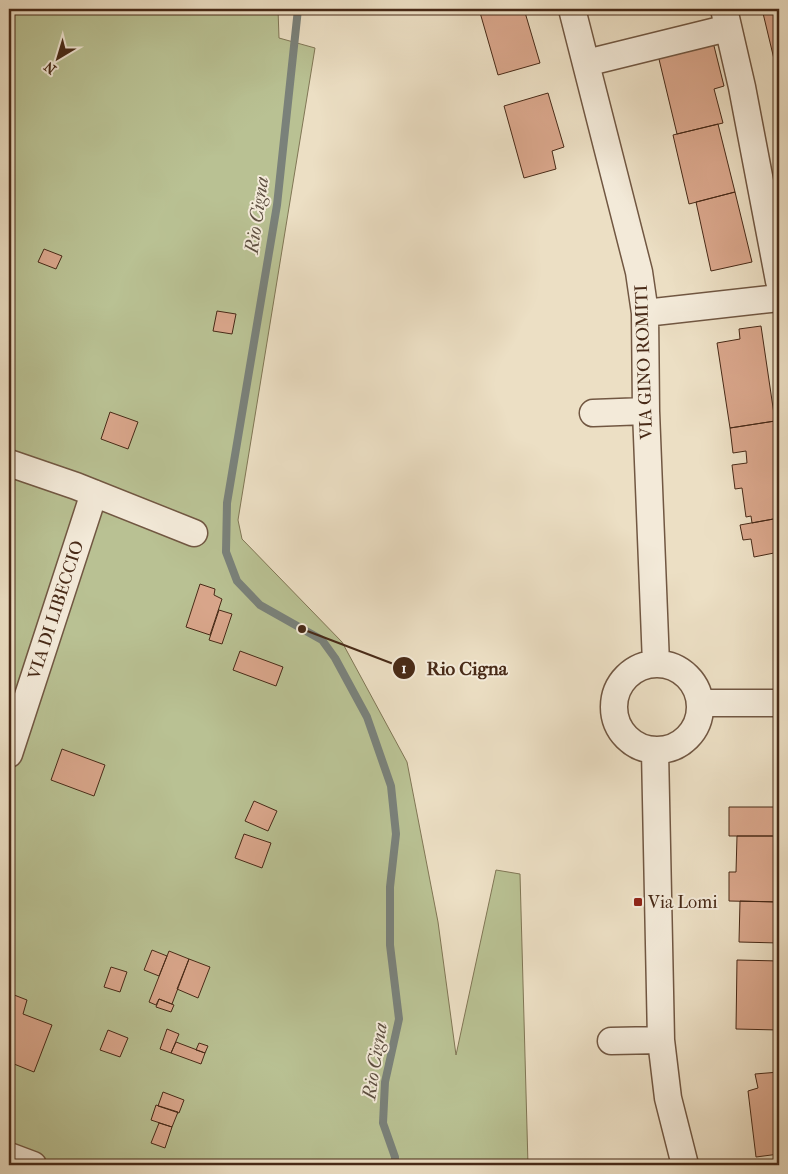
<svg xmlns="http://www.w3.org/2000/svg" width="788" height="1174" viewBox="0 0 788 1174" font-family="'IM FELL French Canon',serif">
	<style>
		.green { fill: #b9c193; stroke: #807655 }
		.lines { fill: none; stroke-linecap: round; stroke-linejoin: round }
		.stream { stroke: #7a817a; stroke-width: 8 }
		.building { fill: #d9a68b; stroke: #482a17 }
		.minor-casing { stroke: #715742; stroke-width: 29 }
		.minor { stroke: #f3ead9; stroke-width: 26 }
		.poi-dot { fill: #8f2418; stroke: #f3ead9; stroke-width: 2 }
		.labels { text-anchor: middle; dominant-baseline: central; stroke-width: 4; stroke-linejoin: round; paint-order: stroke }
		.street-label { font-size: 18px; fill: #482a17; stroke: #f3ead9 }
		.poi-label { font-size: 18px; fill: #482a17; stroke: #f3ead9; text-anchor: start }
		.water-label { font-size: 19px; font-style: italic; fill: #5d4e40; stroke: #f3ead9 }
		.leader { fill: none; stroke: #482a17; stroke-width: 2 }
		.callout-dot { fill: #482a17; stroke: #f3ead9; stroke-width: 2 }
		.mark-label { font-size: 15px; text-anchor: middle; font-weight: bold; fill: #fff }
		.callout-label { font-size: 19px; text-anchor: middle; font-weight: bold; fill: #482a17; stroke: #f3ead9; stroke-width: 4; stroke-linejoin: round; paint-order: stroke }
	</style>
	<rect width="100%" height="100%" fill="#ecdfc4"/>
	<filter id="stains"><feTurbulence type="fractalNoise" baseFrequency=".004" numOctaves="4"/><feColorMatrix values="0 0 0 0 .2 0 0 0 0 .09 0 0 0 0 .02 0 0 0 .5 -.17"/></filter>
	<radialGradient id="worn" r=".72"><stop offset=".6" stop-color="#630" stop-opacity="0"/><stop offset="1" stop-color="#630" stop-opacity=".3"/></radialGradient>
	<path class="green" d="M9 9H278L279 38 315 48 238 520 242 539 342 642 407 762 438 922 456 1055 496 870 520 874 528 1165H9Z"/>
	<g class="lines">
		<path class="stream" d="M298 9 277 205 227 503 226 552 237 581 260 605 322 640 335 658 367 717 391 786 396 834 390 887V945L399 1019 385 1082 383 1123 395 1157V1165"/>
	</g>
	<path class="building" d="M479 9 516 10 524 9 540 63 498 75Z
		M762 9H779V80Z
		M713 42 724 86 714 89 723 123 677 134 658 55Z
		M548 93 564 147 552 151 556 169 524 178 504 106Z
		M718 124 735 192 689 204 673 135Z
		M735 192 752 262 711 271 696 202Z
		M44 249 62 256 56 269 38 262Z
		M217 311 236 314 232 334 213 331Z
		M761 326 775 421 730 428 717 343 740 339 739 329Z
		M110 412 138 422 128 449 101 439Z
		M775 421 779 447V518L752 523 751 516 746 517 742 488 735 489 732 465 747 463 746 451 733 453 730 428Z
		M779 518V552L754 557 751 539 743 540 740 525Z
		M200 584 215 589 214 595 222 599 210 635 186 627Z
		M219 610 232 614 222 644 209 640Z
		M240 651 283 667 276 686 233 670Z
		M62 749 105 765 94 796 51 780Z
		M254 801 277 811 268 831 245 821Z
		M729 807H779V836H729Z
		M244 834 271 843 262 868 235 858Z
		M737 836H779V902L729 901V872H736Z
		M740 901 779 902V943L739 942Z
		M152 950 167 956 159 976 144 970Z
		M169 951 189 959 172 1004 159 999 156 1005 149 1002Z
		M189 959 210 967 198 998 177 989Z
		M737 960 779 961V1030L736 1029Z
		M111 967 127 972 120 992 104 987Z
		M9 993 27 1000 23 1014 52 1025 34 1072 9 1062Z
		M159 999 174 1005 171 1012 156 1007Z
		M167 1029 179 1034 171 1053 160 1049Z
		M108 1030 128 1038 120 1057 100 1050Z
		M176 1042 205 1053 201 1064 171 1053Z
		M199 1043 208 1046 205 1053 196 1050Z
		M779 1072V1154L756 1157 748 1091 758 1088 755 1074Z
		M163 1092 184 1100 179 1113 158 1106Z
		M156 1105 178 1112 172 1127 151 1120Z
		M159 1123 172 1127 165 1148 151 1143Z"/>
	<g class="lines">
		<defs>
			<path id="minor" d="M572 9 639 272 645 313 646 411 656 664
				M724 9 742 87 779 281
				M586 63 728 28
				M645 313 779 298
				M593 413 646 411
				M9 463 76 486 194 533
				M614 707a43 43 0 1 1 86 0a43 43 0 1 1-86 0Z
				M700 703H779
				M655 751 661 1040 668 1098 685 1165
				M9 754 94 493
				M611 1041 661 1040
				M9 1156 33 1165"/>
		</defs>
		<use href="#minor" class="minor-casing"/>
		<use href="#minor" class="minor"/>
	</g>
	<rect class="poi-dot" x="633" y="897" width="10" height="10" rx="2.5"/>
	<g class="labels">
		<g class="street-label">
			<text transform="translate(644 362) rotate(-92)">VIA GINO ROMITI</text>
			<text transform="translate(56 610) rotate(-72)">VIA DI LIBECCIO</text>
		</g>
		<g class="poi-label">
			<text x="648" y="902">Via Lomi</text>
		</g>
		<g class="water-label">
			<text transform="translate(257 215) rotate(-82)">Rio Cigna</text>
			<text transform="translate(375 1061) rotate(-81)">Rio Cigna</text>
		</g>
	</g>
	<path class="leader" d="M302 629L404 668"/>
	<g class="callout-dot">
		<circle cx="302" cy="629" r="5"/>
		<circle cx="404" cy="668" r="12"/>
	</g>
	<g class="mark-label">
		<text x="404" y="673">1</text>
	</g>
	<g class="callout-label">
		<text x="467" y="675">Rio Cigna</text>
	</g>
	<rect width="788" height="1174" fill="none" stroke="#ecdfc4" stroke-width="30"/>
	<rect x="10" y="10" width="768" height="1154" fill="none" stroke="#482a17" stroke-width="2.5"/>
	<rect x="15" y="15" width="758" height="1144" fill="none" stroke="#482a17"/>
	<g transform="translate(58 58) rotate(218)" stroke="#f3ead9" stroke-width="4" paint-order="stroke">
	<path d="M0-4L9 19L0 12L-9 19Z" fill="#482a17"/>
	<text y="-8" font-size="14" font-weight="bold" text-anchor="middle" fill="#482a17">N</text>
	</g>
	<rect width="100%" height="100%" filter="url(#stains)"/>
	<rect width="100%" height="100%" fill="url(#worn)"/>
</svg>
